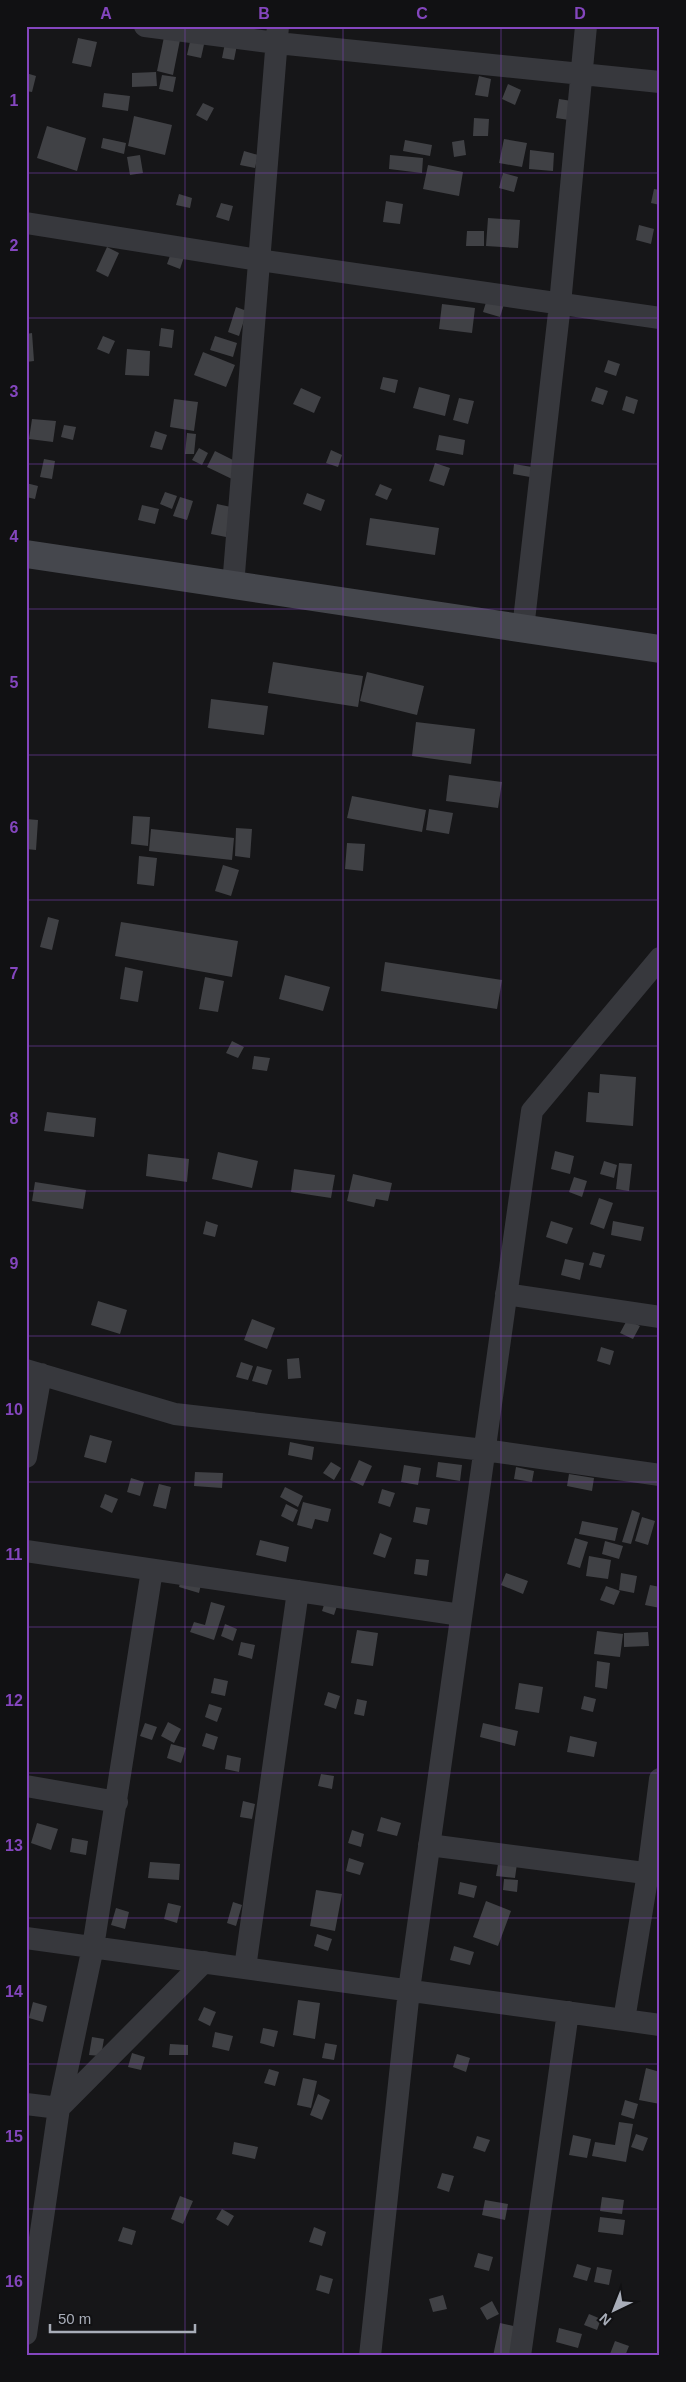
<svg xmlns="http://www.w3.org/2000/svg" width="686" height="2382" viewBox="0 0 686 2382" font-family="Arial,sans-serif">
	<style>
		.building { fill: #404145 }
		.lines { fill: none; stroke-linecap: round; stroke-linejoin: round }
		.street { stroke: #37383d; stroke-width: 22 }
		.secondary { stroke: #45474d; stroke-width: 28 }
		.grid { fill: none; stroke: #8446be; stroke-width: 1; stroke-opacity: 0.55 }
		.neatline { fill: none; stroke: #8446be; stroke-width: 2 }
		.grid-label { font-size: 16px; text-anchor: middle; font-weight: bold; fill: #8446be }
	</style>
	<rect width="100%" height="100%" fill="#161618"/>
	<path class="building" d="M165 32 181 35 173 75 157 71Z
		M191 37 205 40 201 58 187 55Z
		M78 38 97 42 91 67 72 63Z
		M225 43 237 45 234 60 222 58Z
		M156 72 157 86 132 87V73Z
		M26 73 36 76 32 92 26 91Z
		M162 75 176 77 173 92 159 89Z
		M479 76 491 79 488 97 475 95Z
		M508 84 521 90 515 105 502 99Z
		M104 93 130 96 128 111 102 107Z
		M559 99 572 101 569 120 556 118Z
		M203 103 214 108 207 121 196 115Z
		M134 116 172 125 165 155 128 146Z
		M474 118 489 119 488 136H473Z
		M47 126 86 138 77 171 37 158Z
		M103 138 126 143 124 154 101 148Z
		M504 139 527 143 522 167 499 163Z
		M405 140 432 145 430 156 403 151Z
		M464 140 466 155 454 157 452 142Z
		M530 150 554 153 553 171 529 169Z
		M244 151 258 155 255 168 240 165Z
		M140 155 143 173 130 175 127 157Z
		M390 155 423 158 422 173 389 169Z
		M428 165 463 172 459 196 423 189Z
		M503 173 518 177 514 192 499 188Z
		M654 189 660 190V205L651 203Z
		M179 194 192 198 190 208 176 205Z
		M386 201 403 204 400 224 383 222Z
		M221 203 233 206 229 221 216 217Z
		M488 218 520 220 518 248 486 246Z
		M639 225 654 229 651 244 636 240Z
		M467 231H484V246H466Z
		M107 247 119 253 108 277 96 271Z
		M171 253 184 257 180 269 167 264Z
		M487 299 504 304 500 317 483 312Z
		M442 304 475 308 472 333 439 329Z
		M236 307 247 311 239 336 228 332Z
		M161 328 174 330 172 348 159 346Z
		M32 333 34 361 26 362V334Z
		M103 336 115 341 109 354 97 349Z
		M215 336 237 343 233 357 210 350Z
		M127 349 150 351 149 376 125 375Z
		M203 352 235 365 226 387 194 375Z
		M608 360 620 364 616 376 604 372Z
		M383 377 398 380 395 393 380 389Z
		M419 387 450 395 445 416 413 408Z
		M596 387 608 391 603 405 591 401Z
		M301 388 321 397 314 413 293 404Z
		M626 396 638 400 634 414 622 410Z
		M459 398 474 401 468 424 453 420Z
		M174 399 198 402 194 431 170 427Z
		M32 419 56 421 53 442 29 439Z
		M64 425 76 427 73 440 61 437Z
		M155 431 167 435 162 450 150 447Z
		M187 433 196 434 194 454H185Z
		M439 435 465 440 463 455 436 450Z
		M199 448 208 453 202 465 192 460Z
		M331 450 342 455 338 467 326 463Z
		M215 451 239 463 232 479 207 467Z
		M44 459 55 461 52 479 40 477Z
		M435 463 450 468 444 486 429 481Z
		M514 464 532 467 530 477 513 474Z
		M26 483 38 486 35 499 26 497Z
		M380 484 392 489 387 500 375 495Z
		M165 492 177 496 172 509 160 504Z
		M307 493 325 500 321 511 303 504Z
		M180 497 193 501 187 520 173 516Z
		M217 504 231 507 226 537 211 534Z
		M142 505 159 509 155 524 138 520Z
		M370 518 439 528 435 555 366 545Z
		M273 662 363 676 358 707 268 693Z
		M367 672 424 686 417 715 360 701Z
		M211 699 268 706 264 735 208 728Z
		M416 722 475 729 471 764 412 756Z
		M449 775 502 782 498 808 446 801Z
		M352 796 426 810 422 832 347 818Z
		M429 809 453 813 449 834 426 830Z
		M133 816 150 817 148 846 131 844Z
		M26 819 38 820 36 850 26 849Z
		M236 828 252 829 250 858 235 856Z
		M151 829 234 838 232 860 149 851Z
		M347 843 365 844 363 871 345 869Z
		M139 856 157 858 154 886 137 884Z
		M223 865 239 870 231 896 215 891Z
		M48 917 59 920 52 950 40 947Z
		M121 922 238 941 232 977 115 956Z
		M385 962 502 980 497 1009 381 991Z
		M125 967 143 971 138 1002 120 999Z
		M285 975 330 987 323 1011 279 999Z
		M205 977 224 981 218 1012 199 1009Z
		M232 1041 244 1047 238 1058 226 1053Z
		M254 1056 270 1058 267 1071 252 1069Z
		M600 1074 636 1077 633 1126 586 1122 588 1092 599 1093Z
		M47 1112 96 1118 94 1137 44 1131Z
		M555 1151 574 1156 570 1174 551 1169Z
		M218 1152 258 1161 252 1188 212 1179Z
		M148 1154 189 1159 187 1182 146 1176Z
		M604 1161 617 1165 614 1178 600 1174Z
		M619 1163 632 1164 629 1191 616 1189Z
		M294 1169 335 1175 331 1198 291 1192Z
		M353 1174 392 1183 388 1201 376 1199 374 1207 347 1201Z
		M574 1177 587 1181 582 1197 569 1192Z
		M35 1182 86 1190 83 1209 32 1201Z
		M599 1198 613 1203 604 1229 590 1224Z
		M206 1221 218 1225 215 1237 203 1234Z
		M551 1221 573 1228 567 1244 546 1237Z
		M613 1221 644 1227 641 1241 611 1235Z
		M593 1252 605 1255 601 1268 589 1265Z
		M565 1259 584 1263 580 1280 561 1275Z
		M98 1301 127 1310 120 1334 91 1325Z
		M252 1319 275 1328 267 1349 244 1340Z
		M627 1320 640 1326 633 1339 620 1333Z
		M601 1347 614 1351 610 1365 597 1361Z
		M299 1358 301 1378 288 1379 287 1359Z
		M241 1362 253 1366 248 1380 236 1377Z
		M257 1366 272 1370 267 1385 252 1381Z
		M90 1435 112 1441 106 1463 84 1457Z
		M290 1442 314 1447 312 1460 288 1455Z
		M359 1460 372 1466 363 1486 350 1480Z
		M331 1462 341 1468 334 1480 323 1473Z
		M438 1462 462 1465 460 1481 436 1477Z
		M404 1465 421 1468 418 1485 401 1482Z
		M516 1467 534 1471 532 1482 514 1479Z
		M195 1472 223 1473 222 1488 194 1486Z
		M569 1474 594 1478 592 1491 567 1486Z
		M131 1478 144 1482 140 1496 127 1492Z
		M159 1484 171 1487 166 1509 153 1506Z
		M285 1487 303 1496 298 1507 280 1497Z
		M382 1489 395 1493 390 1507 378 1503Z
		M105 1494 118 1499 112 1513 100 1507Z
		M303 1502 331 1509 328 1522 315 1519 312 1529 297 1525Z
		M286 1504 298 1510 293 1522 281 1516Z
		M416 1507 430 1509 427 1525 413 1522Z
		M632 1510 640 1513 631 1544 622 1542Z
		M642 1517 655 1521 648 1545 635 1541Z
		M582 1521 618 1528 615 1541 579 1534Z
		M380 1533 392 1538 385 1558 373 1554Z
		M575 1538 588 1542 580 1568 567 1564Z
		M260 1540 289 1547 286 1562 256 1555Z
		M605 1541 623 1546 619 1559 602 1554Z
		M589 1556 611 1560 608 1579 586 1576Z
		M416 1559 429 1560 427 1576 414 1574Z
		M183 1571 203 1576 199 1593 179 1587Z
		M506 1573 528 1581 523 1594 501 1585Z
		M621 1573 637 1576 634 1593 619 1590Z
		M650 1585 660 1587V1608L645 1605Z
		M606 1586 620 1591 614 1605 600 1600Z
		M327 1596 339 1600 334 1615 322 1611Z
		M211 1602 225 1606 214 1640 190 1632 194 1622 205 1625Z
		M225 1624 237 1629 233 1641 221 1636Z
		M357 1630 378 1633 373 1666 351 1663Z
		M597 1631 623 1634 620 1657 594 1654Z
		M648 1632 649 1646 624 1647V1633Z
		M241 1642 255 1645 252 1659 238 1655Z
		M597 1661 610 1663 607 1689 595 1687Z
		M214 1678 228 1681 225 1696 211 1693Z
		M519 1683 543 1687 539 1713 515 1709Z
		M328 1692 340 1696 336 1709 324 1705Z
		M584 1696 596 1699 593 1712 581 1709Z
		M357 1699 367 1701 364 1716 354 1714Z
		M209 1704 222 1708 217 1722 205 1717Z
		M168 1722 181 1729 174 1743 161 1736Z
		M145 1723 157 1727 152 1740 140 1736Z
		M483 1723 518 1731 515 1746 480 1737Z
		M206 1733 218 1737 214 1750 202 1746Z
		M570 1736 597 1742 594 1757 567 1752Z
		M171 1744 186 1748 181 1763 167 1758Z
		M227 1755 241 1758 239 1772 225 1769Z
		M321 1774 334 1776 332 1789 318 1786Z
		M243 1801 255 1804 252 1819 240 1817Z
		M381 1817 401 1823 397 1836 377 1831Z
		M37 1823 58 1829 51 1850 31 1843Z
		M352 1830 364 1834 361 1847 348 1843Z
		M72 1838 88 1841 86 1855 70 1852Z
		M501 1846 519 1849 515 1878 496 1876Z
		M349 1858 364 1863 360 1875 346 1871Z
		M150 1862 180 1864 179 1880 148 1878Z
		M504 1879 518 1880 517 1892 503 1890Z
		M460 1882 477 1886 474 1898 458 1894Z
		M316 1890 342 1894 335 1931 310 1926Z
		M486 1901 511 1911 498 1946 473 1937Z
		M233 1902 242 1905 236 1926 227 1923Z
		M168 1903 181 1906 177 1923 164 1919Z
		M116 1908 129 1912 125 1929 111 1925Z
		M317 1934 332 1939 328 1951 314 1946Z
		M454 1946 474 1952 470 1965 450 1960Z
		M298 2000 320 2003 315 2039 293 2035Z
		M33 2002 47 2006 43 2022 29 2018Z
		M204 2007 216 2012 210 2026 198 2020Z
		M263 2028 278 2031 274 2047 260 2043Z
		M215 2032 233 2036 229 2051 212 2047Z
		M92 2037 104 2039 101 2056 89 2055Z
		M325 2043 337 2045 334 2060 322 2058Z
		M170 2044 188 2045V2055H169Z
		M132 2053 145 2057 141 2070 128 2067Z
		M457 2054 470 2058 466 2072 453 2067Z
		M646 2068 660 2072V2104L639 2100Z
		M269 2069 279 2072 275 2086 264 2083Z
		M303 2078 317 2081 311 2108 297 2105Z
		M318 2094 330 2100 322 2120 310 2115Z
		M625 2100 638 2104 634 2119 621 2115Z
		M619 2122 633 2124 626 2162 592 2156 595 2142 615 2145Z
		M636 2134 648 2138 643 2151 631 2147Z
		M573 2135 591 2139 587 2158 569 2155Z
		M477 2136 490 2140 485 2152 473 2148Z
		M234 2142 258 2147 255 2159 232 2154Z
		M442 2173 454 2176 449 2192 437 2188Z
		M180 2196 193 2201 183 2224 171 2219Z
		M602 2197 624 2200 622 2214 600 2211Z
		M485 2200 508 2204 505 2220 482 2215Z
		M222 2209 234 2216 228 2226 216 2219Z
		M600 2217 625 2220 623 2235 598 2232Z
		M123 2227 136 2231 132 2245 118 2241Z
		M314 2227 326 2232 322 2246 309 2242Z
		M478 2253 493 2257 489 2271 474 2267Z
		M577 2264 591 2268 587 2281 573 2277Z
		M597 2267 612 2270 609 2285 594 2282Z
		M320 2275 333 2279 329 2294 316 2290Z
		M443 2295 447 2309 433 2312 429 2299Z
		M492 2301 499 2314 487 2320 480 2308Z
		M589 2314 601 2319 597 2330 584 2325Z
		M500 2323 518 2327 512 2356H493Z
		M559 2328 582 2334 578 2348 556 2342Z
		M615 2341 629 2346 625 2356 610 2354Z"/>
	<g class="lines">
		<path class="street" d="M145 26 277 43 660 82
			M26 223 259 260 660 318
			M233 586 278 26
			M523 629 560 304 586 26
			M506 1294 660 1317
			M26 1370 175 1414 484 1450 660 1475
			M26 1457 41 1374
			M26 1551 461 1615
			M26 1786 117 1802
			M429 1845 660 1875
			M26 1938 660 2025
			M245 1968 298 1591
			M624 2020 648 1873 660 1779
			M26 2104 59 2108 93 1947 152 1570
			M26 2334 59 2108 204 1962
			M370 2356 409 1990 532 1111 660 958
			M520 2356 568 2012"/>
		<path class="secondary" d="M26 554 660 649"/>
	</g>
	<path class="grid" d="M185 26V2356M343 26V2356M501 26V2356M26 173H660M26 318H660M26 464H660M26 609H660M26 755H660M26 900H660M26 1046H660M26 1191H660M26 1336H660M26 1482H660M26 1627H660M26 1773H660M26 1918H660M26 2064H660M26 2209H660"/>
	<rect width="686" height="2382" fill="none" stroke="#111113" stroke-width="55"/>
	<g transform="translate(614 2310) rotate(223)" stroke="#111113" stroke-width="4" paint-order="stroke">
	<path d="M0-4L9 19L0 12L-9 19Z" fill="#a8adb8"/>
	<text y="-8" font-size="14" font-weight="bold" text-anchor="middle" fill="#a8adb8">N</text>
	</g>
	<path d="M50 2324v8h145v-8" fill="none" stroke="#a8adb8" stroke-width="2.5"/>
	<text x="58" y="2324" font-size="15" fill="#a8adb8" stroke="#111113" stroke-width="4" paint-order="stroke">50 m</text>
	<rect x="28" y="28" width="630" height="2326" class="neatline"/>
	<g class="grid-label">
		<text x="106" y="19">A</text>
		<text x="264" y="19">B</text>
		<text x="422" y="19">C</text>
		<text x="580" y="19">D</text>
		<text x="14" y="106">1</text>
		<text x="14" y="251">2</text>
		<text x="14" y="397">3</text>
		<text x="14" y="542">4</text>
		<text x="14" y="688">5</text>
		<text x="14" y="833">6</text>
		<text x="14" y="979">7</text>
		<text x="14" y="1124">8</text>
		<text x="14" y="1269">9</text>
		<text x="14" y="1415">10</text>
		<text x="14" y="1560">11</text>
		<text x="14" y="1706">12</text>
		<text x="14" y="1851">13</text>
		<text x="14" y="1997">14</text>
		<text x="14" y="2142">15</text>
		<text x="14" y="2287">16</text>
	</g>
</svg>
